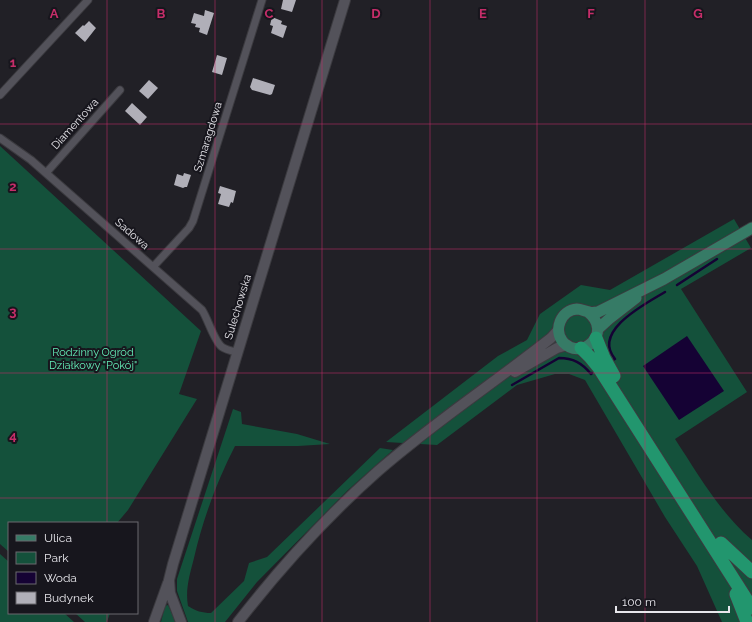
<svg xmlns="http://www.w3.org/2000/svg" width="752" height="622" viewBox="0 0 752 622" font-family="Raleway,sans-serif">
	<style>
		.green { fill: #14513b }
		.water { fill: #150234 }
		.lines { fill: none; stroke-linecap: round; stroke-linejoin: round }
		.stream { stroke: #150234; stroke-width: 2.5 }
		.building { fill: #b0afb8 }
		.minor-casing { stroke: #3b3a3f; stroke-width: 9 }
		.secondary-casing { stroke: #3b3a3f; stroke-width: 12 }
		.primary-casing { stroke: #3b3a3f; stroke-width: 13 }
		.motorway-casing { stroke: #3b3a3f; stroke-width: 15 }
		.minor { stroke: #53525a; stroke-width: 7 }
		.secondary { stroke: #53525a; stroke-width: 10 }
		.primary { stroke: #367b66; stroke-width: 11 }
		.motorway { stroke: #22966e; stroke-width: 13 }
		.grid { fill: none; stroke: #c62d69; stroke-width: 1; stroke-opacity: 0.55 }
		.labels { text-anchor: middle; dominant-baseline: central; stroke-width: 4; stroke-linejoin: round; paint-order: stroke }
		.street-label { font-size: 11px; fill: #e7e6eb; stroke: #17161d }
		.park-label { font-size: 11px; fill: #64eeb8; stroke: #17161d }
		.grid-label { font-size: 13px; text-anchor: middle; font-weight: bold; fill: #c62d69; stroke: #17161d; stroke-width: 4; stroke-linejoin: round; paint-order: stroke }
	</style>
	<rect width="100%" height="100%" fill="#212026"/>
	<path class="green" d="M0 146 201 331 179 394 197 399 128 510 117 523H9V552L0 544Z
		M734 219 751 248 681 289 747 392 675 439C698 474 720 513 752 540V622H722L697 566 665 517 585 380 569 374H555L517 385 437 445 386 442 498 356 527 340 540 314 581 285 610 290Z
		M233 409 241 412 242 424 297 434 330 444 298 446H235C217 481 203 519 194 558 190 574 185 589 188 606 196 611 202 613 211 613L244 581 249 563 267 557 380 448 393 450 348 490 257 582 225 622H188L177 591V579Z
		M0 554 9 562V613H64L74 622H0Z
		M168 605 176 622H161L165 606Z
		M75 613H110L107 622H85Z"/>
	<path class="water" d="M687 336 724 391 679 420 643 366Z"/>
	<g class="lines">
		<path class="stream" d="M677 285 717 259
			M613 360 615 359C591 331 647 303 665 292
			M512 385 559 358C573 358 582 363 591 374L592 373"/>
	</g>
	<path class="building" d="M283 0H296L292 12 281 9Z
		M205 10 214 13 207 35 199 32 200 28 195 27 196 24 191 23 194 13 204 16Z
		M272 17 282 21 281 24 287 26 283 38 271 33 273 26 270 25Z
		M89 21 96 28 85 42 75 33 83 25 84 26Z
		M217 55 227 58 222 75 212 72Z
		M253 78 275 85 272 94 270 95 252 90 250 87Z
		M149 80 158 88 148 99 139 91Z
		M132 103 147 117 140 125 125 111Z
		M184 173 191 175 187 187H185L183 188 174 185 177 174 183 176Z
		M220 186 236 191 233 203 231 202 229 207 218 204 221 194 218 193Z"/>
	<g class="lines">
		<defs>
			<path id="minor" d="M0 95 88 0
				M0 138 31 160 202 310C208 319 214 341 222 347 226 350 232 351 237 352
				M46 173 120 90
				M153 267 189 228 193 221 262 0"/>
			<path id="secondary" d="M515 372 557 348 568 345
				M154 622 168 583
				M181 622 170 593 169 580 173 564 345 0
				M238 622C280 568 327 516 378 471 433 423 494 383 551 338L559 329"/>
			<path id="primary" d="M588 312C614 333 581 362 563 342 553 330 561 310 577 309 581 309 584 311 589 312 591 313 595 312 598 312L664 279 752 228
				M598 329 609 319 636 298"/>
			<path id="motorway" d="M596 338 604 358 614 376
				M581 348 590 357 599 368 752 608
				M721 543 752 572
				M736 594 747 622"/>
		</defs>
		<use href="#minor" class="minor-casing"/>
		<use href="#secondary" class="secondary-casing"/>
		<use href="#primary" class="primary-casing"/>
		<use href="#motorway" class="motorway-casing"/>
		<use href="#minor" class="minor"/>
		<use href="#secondary" class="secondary"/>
		<use href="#primary" class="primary"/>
		<use href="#motorway" class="motorway"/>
	</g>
	<path class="grid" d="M107 0V523M215 0V622M322 0V622M430 0V622M537 0V622M645 0V622M0 124H752M0 249H752M0 373H752M0 498H752M107 613V622"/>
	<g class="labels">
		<g class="street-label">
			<text transform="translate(75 124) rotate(-48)">Diamentowa</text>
			<text transform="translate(208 137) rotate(-73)">Szmaragdowa</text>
			<text transform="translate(132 234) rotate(41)">Sadowa</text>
			<text transform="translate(238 307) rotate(-73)">Sulechowska</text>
		</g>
		<g class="park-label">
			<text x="93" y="352">Rodzinny Ogród<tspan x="93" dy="13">Działkowy "Pokój"</tspan></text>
		</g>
	</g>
	<g class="grid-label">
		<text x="54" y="18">A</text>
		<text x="161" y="18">B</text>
		<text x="269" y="18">C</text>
		<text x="376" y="18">D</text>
		<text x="483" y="18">E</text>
		<text x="591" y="18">F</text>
		<text x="698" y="18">G</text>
		<text x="13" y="67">1</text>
		<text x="13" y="191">2</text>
		<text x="13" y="316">3</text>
		<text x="13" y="440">4</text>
	</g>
	<rect x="8" y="522" width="130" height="92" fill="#17161d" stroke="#6a696f"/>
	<rect x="16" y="535" width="20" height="6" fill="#367b66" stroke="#6a696f"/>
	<text x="44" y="542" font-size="12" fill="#e7e6eb">Ulica</text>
	<rect x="16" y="552" width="20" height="12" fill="#14513b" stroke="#6a696f"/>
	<text x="44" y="562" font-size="12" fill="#e7e6eb">Park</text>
	<rect x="16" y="572" width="20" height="12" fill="#150234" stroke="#6a696f"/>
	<text x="44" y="582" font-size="12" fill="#e7e6eb">Woda</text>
	<rect x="16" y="592" width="20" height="12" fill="#b0afb8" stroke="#6a696f"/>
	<text x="44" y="602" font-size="12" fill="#e7e6eb">Budynek</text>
	<path d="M616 606v6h113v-6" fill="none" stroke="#e7e6eb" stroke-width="2"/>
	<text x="622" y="606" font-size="12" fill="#e7e6eb" stroke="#17161d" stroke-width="3" paint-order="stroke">100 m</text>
</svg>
